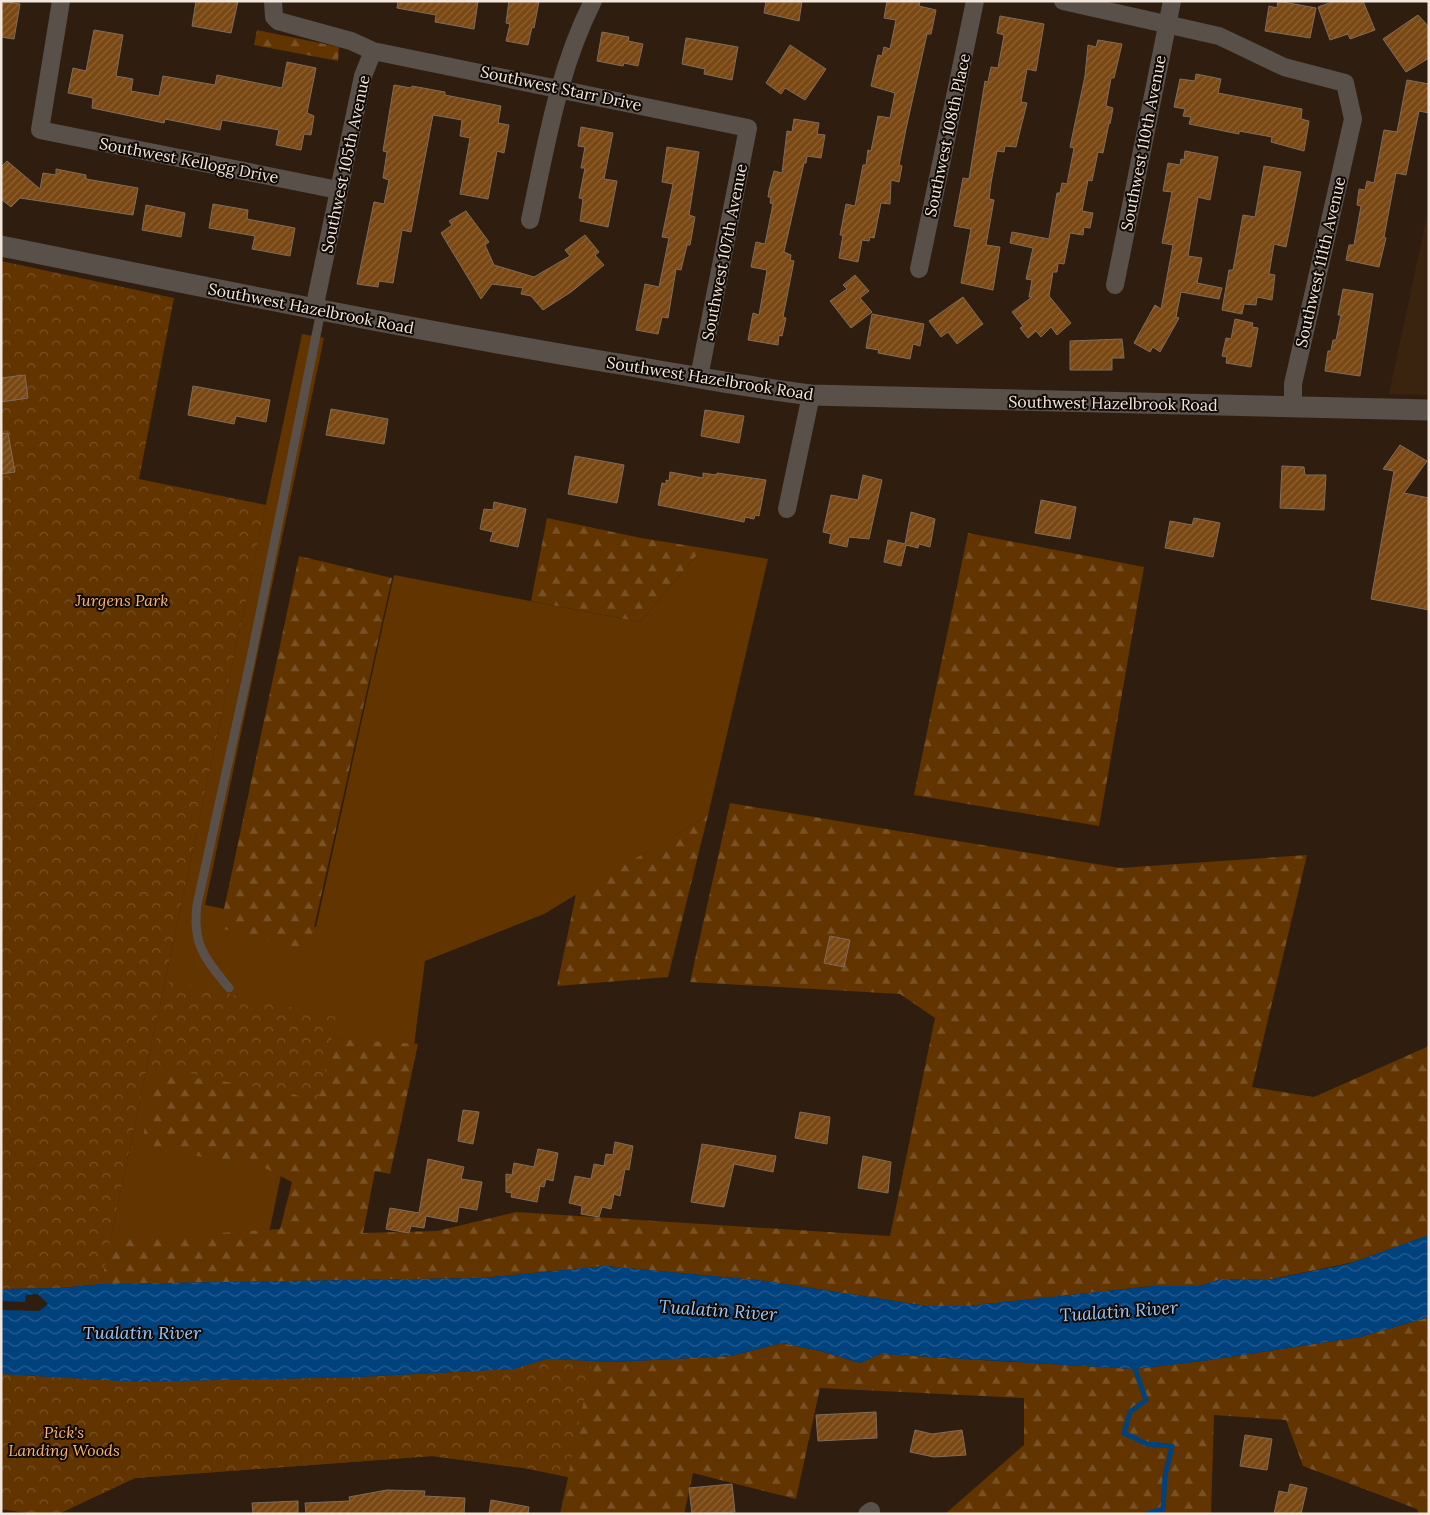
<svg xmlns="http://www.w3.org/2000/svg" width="1430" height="1515" viewBox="0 0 1430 1515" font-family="Lora,serif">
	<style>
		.built { fill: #3a230f }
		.grass { fill: #613400 }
		.forest { fill: url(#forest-firs) }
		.park { fill: url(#park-crowns) }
		.water { fill: url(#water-waves) }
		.pier { fill: #2f1e0f }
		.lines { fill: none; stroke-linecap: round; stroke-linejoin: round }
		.stream { stroke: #00427e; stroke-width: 5 }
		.building { fill: url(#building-hatch); stroke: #816c5b }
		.service { stroke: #595049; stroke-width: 9 }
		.minor { stroke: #595049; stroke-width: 18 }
		.tertiary { stroke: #595049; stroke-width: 21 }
		.labels { text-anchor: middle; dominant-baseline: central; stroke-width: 4; stroke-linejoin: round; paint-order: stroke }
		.street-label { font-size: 16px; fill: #f3e7dd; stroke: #110a05 }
		.park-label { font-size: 16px; font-style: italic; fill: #feb574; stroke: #110a05 }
		.water-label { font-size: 18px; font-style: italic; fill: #99c5fa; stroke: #110a05 }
	</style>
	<defs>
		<pattern id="forest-firs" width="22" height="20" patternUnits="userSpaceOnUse" patternTransform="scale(1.25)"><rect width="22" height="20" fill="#613400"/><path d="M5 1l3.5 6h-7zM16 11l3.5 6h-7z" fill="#785125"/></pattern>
		<pattern id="park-crowns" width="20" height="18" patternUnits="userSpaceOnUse" patternTransform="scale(1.25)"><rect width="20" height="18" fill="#613400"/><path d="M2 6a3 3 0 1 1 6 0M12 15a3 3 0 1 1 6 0" fill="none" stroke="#785125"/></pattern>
		<pattern id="water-waves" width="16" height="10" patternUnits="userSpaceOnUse" patternTransform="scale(1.25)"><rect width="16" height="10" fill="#00427e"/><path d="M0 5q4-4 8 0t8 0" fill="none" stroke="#265d90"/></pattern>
		<pattern id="building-hatch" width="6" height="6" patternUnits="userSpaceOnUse" patternTransform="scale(1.25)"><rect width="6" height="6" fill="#7a4813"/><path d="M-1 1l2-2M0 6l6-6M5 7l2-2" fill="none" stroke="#8d6235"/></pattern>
	</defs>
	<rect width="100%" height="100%" fill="#2f1e0f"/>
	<path class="built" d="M1429 206V395L1389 394Z"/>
	<path class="grass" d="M302 334 324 338 205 905 316 927 394 575 640 622 703 548 768 559 708 815 544 914 425 961 414 1045 332 1039 315 1012 259 1281 101 1284Z"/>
	<path class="forest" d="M257 30 339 47 338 61 254 45Z
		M547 518 641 538 703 548 640 622 531 601Z
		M968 533 1144 567 1099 826 914 795Z
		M299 556 392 578 309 950 220 928Z
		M730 803 1120 868 1307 855 1252 1087 1314 1097 1429 1046V1235L1354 1262 1267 1280 1221 1279 1199 1286H1153L967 1306H927L766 1281 605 1266 481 1278 101 1284 110 1240 280 1229 292 1182 259 1165 141 1148 155 1073 309 1092 321 1038 418 1044 390 1174 375 1171 363 1233 437 1231 516 1212 890 1236 935 1018 900 994 690 982Z
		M708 815 668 977 557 986 576 894Z
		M1429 1317V1514H1419L1417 1509 1303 1466 1286 1420 1214 1415 1211 1514H945L1024 1445V1398L820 1388 796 1499 693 1473 684 1514H560L568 1477 524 1468 432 1456 135 1478 58 1514H34L1 1509V1374L138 1382 359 1377 514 1369 546 1359 614 1362 731 1356 782 1343 820 1351 860 1363 880 1354 1134 1369 1203 1361 1360 1337Z"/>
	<path class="park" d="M1 261 174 298 139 479 266 505 101 1284 60 1288 1 1289Z
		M169 981 336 1017 319 1100 151 1065Z
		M546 1359 592 1361 568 1477 524 1468 432 1456 135 1478 58 1514H34L1 1509V1374L138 1382 359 1377 514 1369Z"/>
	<path class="water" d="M1429 1235V1317L1360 1337 1203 1361 1134 1369 881 1354 860 1363 820 1351 782 1343 731 1356 614 1362 546 1359 514 1369 359 1377 138 1382 1 1374V1289L60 1288 101 1284 481 1278 605 1266 766 1281 927 1306H967L1153 1286H1199L1221 1279 1267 1280 1348 1264Z"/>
	<path class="pier" d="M38 1294 48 1304 39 1311 1 1310V1301L25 1302 26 1295Z"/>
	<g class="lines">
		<path class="stream" d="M1133 1363 1146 1400 1130 1412 1124 1433 1147 1444 1172 1446 1165 1476 1163 1509 1146 1514"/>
	</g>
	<path class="building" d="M1 1 20 4 14 39 1 37Z
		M196 1H238L231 33 192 26Z
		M398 1H478L474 29 435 22 436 15 397 8Z
		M509 1H539L534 28 532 27 528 45 506 41 510 24 506 23Z
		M766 1H802L799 21 764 13Z
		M887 1H920L919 6 936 10 931 34H927L906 129 899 165 902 166 899 182 891 180 890 204 881 203 874 238 870 237 869 241 862 240 858 262 839 258 843 235H840L846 204 855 206 863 165H866L868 150 871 151 878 116 890 118 895 93 871 86 878 55 882 56 884 47 890 49 896 20 884 18Z
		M1278 1 1316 8 1310 38 1265 31 1269 6 1277 8Z
		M1335 1H1363L1375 30 1350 39 1348 34 1330 40 1318 7Z
		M1418 15 1429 27V58L1406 72 1383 39Z
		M1000 16 1044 24 1036 71 1027 69 1021 102 1027 103 1016 147 1005 146 1004 152 997 151 991 183 989 199 994 200 986 245 1000 247 993 290 961 283 971 229 954 226 963 178 969 179 985 81 988 82 991 67 998 68 1004 35 997 33Z
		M94 30 123 35 116 76 133 79 131 91 159 96 163 76 215 85 217 75 282 88 287 62 316 68 307 113 314 116 311 135 304 134 301 150 276 145 279 130 222 120 220 130 165 119 164 123 92 108 93 98 68 93 73 68 86 71Z
		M602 32 629 37 628 41 643 44 638 66 624 63 623 66 597 61Z
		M686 38 738 47 732 80 704 74 705 69 682 64Z
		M1098 40 1122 44 1114 78H1111L1106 106 1113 108 1110 124 1109 123 1103 153 1098 152 1092 181 1088 180 1082 211 1093 213 1090 228 1084 227 1083 235 1070 233 1064 264 1058 263 1057 272H1053L1049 296 1071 323 1057 335 1051 327 1041 337 1036 331 1028 338 1020 328 1023 326 1012 312 1032 297H1029L1032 280 1026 279 1033 248 1010 243 1012 232 1049 239 1057 193H1060L1062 183 1067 184 1074 148 1070 147 1085 76 1088 45 1096 47Z
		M790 45 826 69 805 100 785 88 781 94 766 83Z
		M1196 74 1221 79 1218 93 1302 109 1301 119 1309 121 1304 151 1271 142 1272 137 1239 131V134L1189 124 1191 117 1183 116 1185 109 1174 107 1180 79 1195 81Z
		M1407 80 1429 84V113L1419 111 1406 175 1396 173 1384 237 1386 238 1379 267 1346 260 1349 245H1354L1361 206 1357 205 1359 189 1365 190 1367 181 1374 183 1384 130 1397 132Z
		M394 85 411 88 412 86 445 92V95L501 106 498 123 509 125 504 153 497 151 488 199 460 194 470 138 460 136 462 120 433 115 411 232 402 230 393 283 379 281 378 287 357 284 374 202 384 204 389 180 383 178 387 152 383 151Z
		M794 119 819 123 817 134 825 135 821 158 807 156 806 163H804L784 252 791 255 790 260 794 261 783 317 786 318 782 336 779 335 778 345 748 340 753 313 759 315 767 270 751 267 756 242 765 244 773 204 770 203 771 197H768L769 190 774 171 782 173 787 131 792 132Z
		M581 127 613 133 604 179 617 181 608 227 580 221 583 199 579 198 585 168H581L585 147 578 146Z
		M667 147 699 152 689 215 695 217 690 245H687L681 270 676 269 668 318 662 317 658 334 636 330 645 284 659 287 669 238 662 237 673 184 662 182Z
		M1185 151 1218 157 1210 200 1198 197 1188 256 1202 258 1197 283 1222 288 1219 299 1181 292 1176 317 1179 318 1160 352 1153 347 1150 352 1134 343 1155 305 1161 309 1173 245 1162 243 1172 192 1163 191 1168 163 1180 165 1181 159 1184 160Z
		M7 161 40 189 43 173 56 175V169L86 175V179L138 188 133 215 20 198 11 207 1 199V167Z
		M1264 166 1301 172 1286 247 1274 244 1269 274 1275 275 1272 300 1257 297 1256 305 1244 304 1242 314 1222 310 1229 270H1233L1243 215 1255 217Z
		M213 204 248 210 247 219 295 228 290 256 252 249 255 236 209 228Z
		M146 205 185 213 181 237 142 230Z
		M466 211 489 242 485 245 494 265 534 277 570 256 565 250 585 235 599 252 595 255 604 265 571 292 543 310 531 296 521 294 523 288 492 284 481 299 441 233 452 225 449 221Z
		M855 275 869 291 860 298 872 312 851 328 830 301 847 289 843 285Z
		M1343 289 1373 294 1360 376 1325 371 1328 351H1331L1333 340H1336L1341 315H1338Z
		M963 297 983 324 957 344 948 332 941 337 929 321Z
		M872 314 924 324 920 346 913 344 910 359 878 353 879 350 866 348Z
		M1235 319 1253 323 1252 327 1258 328 1251 367 1226 363 1227 357 1222 356 1226 338 1231 339Z
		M1122 339 1124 358H1112V370H1070V341Z
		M25 375 28 398 1 402V378Z
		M193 386 270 400 266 422 236 416 234 424 188 415Z
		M331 409 388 419 384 444 326 435Z
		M705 410 744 416 739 443 701 436Z
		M8 433 15 472 1 474V434Z
		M1400 445 1427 461 1404 493 1429 498V610L1371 599 1394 471 1383 469Z
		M575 456 624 465 617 503 568 494Z
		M1282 466 1304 467 1305 475H1326L1324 510 1280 508Z
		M670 472 703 478V473L716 475 717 473 766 480 759 516 755 515 754 519 745 517 744 522 658 505 662 483 666 484V480L669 481Z
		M863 475 882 480 869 539 849 537 847 547 829 543 831 534 823 532 831 495 858 500Z
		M1041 500 1076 507 1070 539 1035 533Z
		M494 502 526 509 518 547 490 541 493 532 480 529 484 509 493 510Z
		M911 512 935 519 930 547 919 544 918 548 906 545 901 566 884 562 888 540 905 544Z
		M1194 518 1220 523 1213 557 1165 548 1170 521 1192 525Z
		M830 936 850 940 844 967 824 963Z
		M463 1110 479 1112 473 1144 458 1141Z
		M800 1112 830 1117 827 1144 795 1138Z
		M615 1142 633 1146 629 1170 625 1169 620 1196 614 1194 611 1209 602 1207 599 1217 581 1214 582 1206 569 1203 575 1176 591 1179 594 1164 604 1166 606 1154 613 1155Z
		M702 1144 776 1156 773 1172 734 1164 724 1207 691 1202Z
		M538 1149 558 1153 553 1181 546 1179 544 1187 540 1186 537 1202 511 1197 512 1193 506 1192V1174L512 1175 514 1163 534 1167Z
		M863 1156 891 1162 888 1193 858 1188Z
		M428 1159 464 1167 461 1179 482 1182 477 1210 459 1207 457 1222 426 1216 424 1228 411 1226 409 1233 386 1229 390 1208 419 1213Z
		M876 1412 877 1438 818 1441 816 1415Z
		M915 1430 932 1434 962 1430 966 1455 934 1457 910 1452Z
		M1245 1435 1272 1439 1267 1470 1240 1466Z
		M732 1484 735 1512 692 1514 689 1488Z
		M1290 1484 1307 1488 1301 1514H1274L1279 1491 1288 1493Z
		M387 1490 425 1491 424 1496 465 1498 464 1514H306L305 1503 350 1501 349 1497Z
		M491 1500 529 1507 528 1514H489Z
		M298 1501V1514H253L252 1503Z"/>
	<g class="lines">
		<path class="service" d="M229 988C205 958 192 945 197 905L251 658 321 311"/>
		<path class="minor" d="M61 1 40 130 338 190
			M273 1 274 17 278 21 351 41 373 51 748 128 699 377
			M1063 1 1219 36 1284 67 1345 83 1353 119 1293 384V407
			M530 220C546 146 558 70 593 1
			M919 269 975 1
			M1115 285 1172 1
			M314 309 363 76 373 51
			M787 509 811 395
			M867 1514 871 1511"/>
		<path class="tertiary" d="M1 246C203 287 404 328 607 362 675 373 743 387 811 395L1429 410"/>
	</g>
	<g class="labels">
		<g class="street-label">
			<text transform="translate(561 88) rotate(12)">Southwest Starr Drive</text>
			<text transform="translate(947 135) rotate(-78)">Southwest 108th Place</text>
			<text transform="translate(1143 143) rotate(-79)">Southwest 110th Avenue</text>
			<text transform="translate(189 160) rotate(11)">Southwest Kellogg Drive</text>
			<text transform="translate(345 164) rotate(-78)">Southwest 105th Avenue</text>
			<text transform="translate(724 252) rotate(-79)">Southwest 107th Avenue</text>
			<text transform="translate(1320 262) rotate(-77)">Southwest 111th Avenue</text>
			<text transform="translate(311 308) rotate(11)">Southwest Hazelbrook Road</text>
			<text transform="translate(710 378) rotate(9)">Southwest Hazelbrook Road</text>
			<text transform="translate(1113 403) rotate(1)">Southwest Hazelbrook Road</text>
		</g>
		<g class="park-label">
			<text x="122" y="600">Jurgens Park</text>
			<text x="64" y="1432">Pick's<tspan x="64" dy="18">Landing Woods</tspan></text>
		</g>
		<g class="water-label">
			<text transform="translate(718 1310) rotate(4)">Tualatin River</text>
			<text transform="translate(1119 1311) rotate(-4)">Tualatin River</text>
			<text x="142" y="1332">Tualatin River</text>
		</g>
	</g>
	<rect width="1430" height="1515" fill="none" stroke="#f3e7dd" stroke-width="5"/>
</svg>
